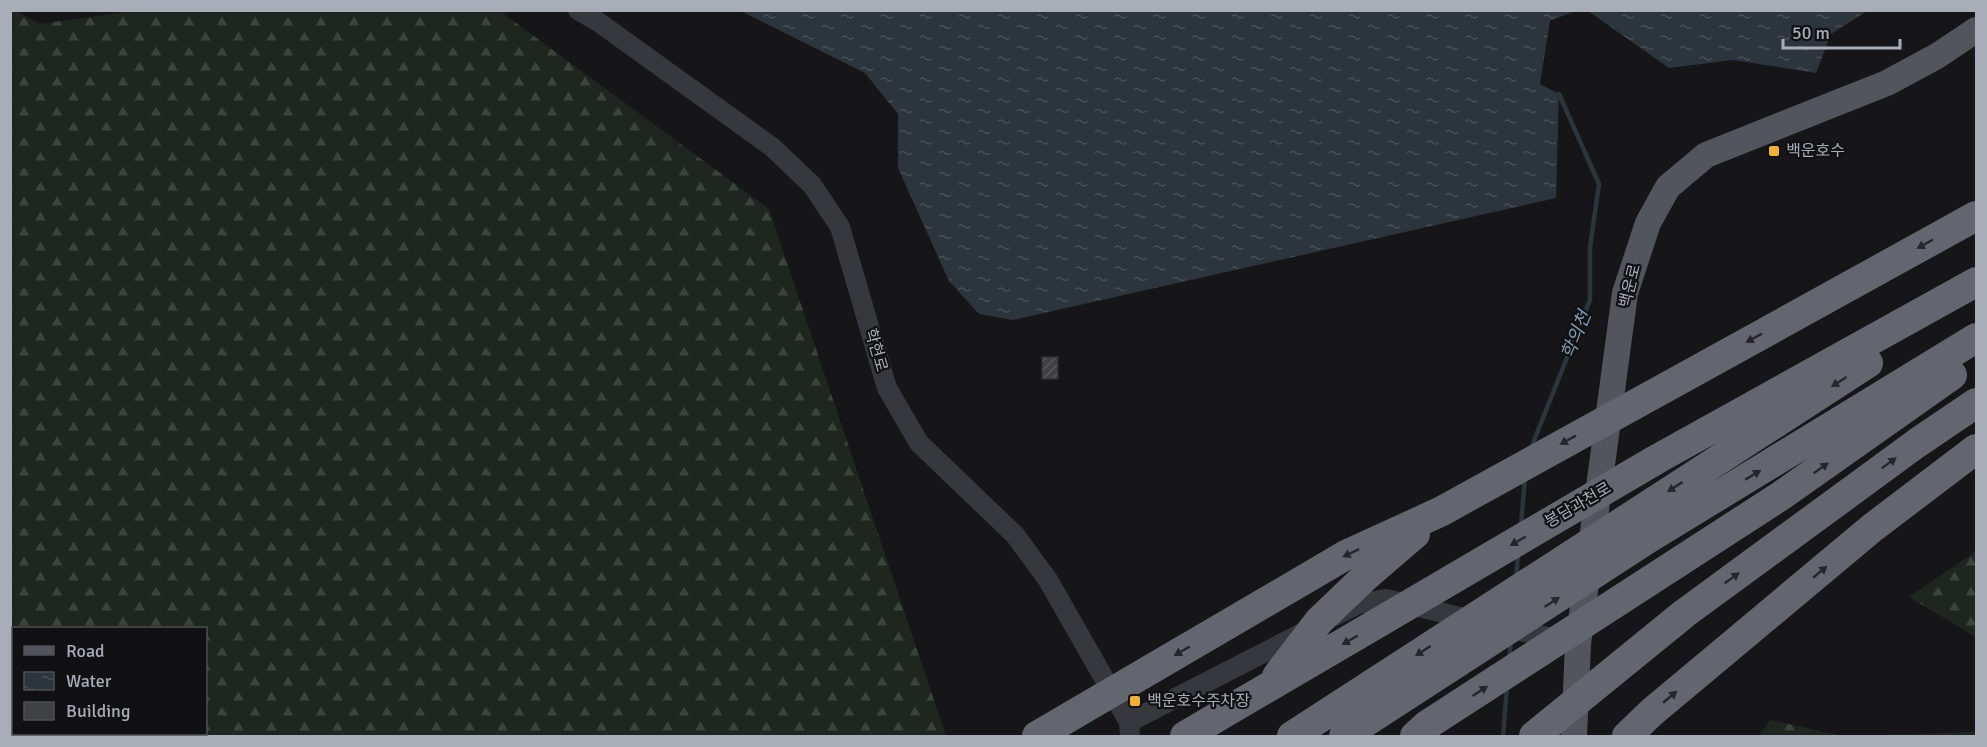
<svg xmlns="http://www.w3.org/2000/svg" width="1987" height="747" viewBox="0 0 1987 747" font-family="Signika,'Noto Sans KR',sans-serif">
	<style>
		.forest { fill: url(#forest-firs); fill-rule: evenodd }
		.water { fill: url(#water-ripples) }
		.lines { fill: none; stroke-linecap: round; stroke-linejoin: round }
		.stream { stroke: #2c353c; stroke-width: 4.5 }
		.building { fill: url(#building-hatch); stroke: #303034; stroke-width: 1.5 }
		.minor { stroke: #37383d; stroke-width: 20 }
		.major { stroke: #53555c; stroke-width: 26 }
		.highway { stroke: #63666e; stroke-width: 30 }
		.oneway { fill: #26262a }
		.poi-dot { fill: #f2b134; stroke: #111113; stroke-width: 2 }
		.labels { text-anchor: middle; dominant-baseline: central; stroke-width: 4.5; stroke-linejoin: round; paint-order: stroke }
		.poi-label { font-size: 16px; fill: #a8adb8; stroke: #111113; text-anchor: start }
		.street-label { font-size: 16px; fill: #a8adb8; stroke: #111113 }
		.water-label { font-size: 18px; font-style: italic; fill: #7f9bb3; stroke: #111113 }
	</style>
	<defs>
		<pattern id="forest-firs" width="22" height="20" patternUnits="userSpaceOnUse" patternTransform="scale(1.5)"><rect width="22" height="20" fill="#1e261f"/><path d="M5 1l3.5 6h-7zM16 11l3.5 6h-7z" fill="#3c433d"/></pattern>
		<pattern id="water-ripples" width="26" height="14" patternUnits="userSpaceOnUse" patternTransform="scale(1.5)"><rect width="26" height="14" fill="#2c353c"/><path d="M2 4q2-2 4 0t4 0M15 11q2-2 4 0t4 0" fill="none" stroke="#485056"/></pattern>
		<pattern id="building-hatch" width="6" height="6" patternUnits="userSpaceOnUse" patternTransform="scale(1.5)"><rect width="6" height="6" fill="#404145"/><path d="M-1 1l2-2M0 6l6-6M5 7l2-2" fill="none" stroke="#595a5e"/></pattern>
	</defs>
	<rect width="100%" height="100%" fill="#161618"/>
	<path class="forest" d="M134 11H500L769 209 946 736H11V11H16L39 24ZM14 628H206V734H14Z
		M1976 551V637L1909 597Z
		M1770 720 1843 736H1759Z
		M1976 732V736H1850Z"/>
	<path class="water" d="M741 11H1575L1550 21 1540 84 1559 94 1556 198 1013 320 979 314 949 281 898 168V114L865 73Z
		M1588 11H1867L1831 34 1816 73 1733 60 1669 68Z"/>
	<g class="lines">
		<path class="stream" d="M1531 448 1590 300V247L1599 184 1559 94 1555 96
			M1521 525 1525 477
			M1516 579 1518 554
			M1509 660 1511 641
			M1503 736 1507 686"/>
	</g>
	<path class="building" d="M1042 357H1058V379H1042Z"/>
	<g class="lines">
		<path class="minor" d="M578 10 597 21 772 147 812 185 840 227 887 388 919 443 1015 535 1048 580 1129 722 1130 736
			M1334 616 1358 604 1386 599 1476 621
			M1505 628 1564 640
			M1129 722 1308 630"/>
		<path class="major" d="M1574 736 1578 644 1625 293 1648 223 1668 187 1706 155 1887 83 1937 56 1976 30"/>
		<path class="highway" d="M1277 676 1319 621 1365 577 1415 534
			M1037 736 1346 555 1442 511 1976 216
			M1185 736 1659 458 1976 282
			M1292 736 1868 363
			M1344 736 1649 538 1976 338
			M1415 736 1427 725 1782 495 1952 375
			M1534 736 1685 613 1917 443 1976 403
			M1627 736 1652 712 1872 528 1976 449"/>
	</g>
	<defs><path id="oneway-solid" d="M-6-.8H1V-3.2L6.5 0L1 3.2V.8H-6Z" transform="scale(1.5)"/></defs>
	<g class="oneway">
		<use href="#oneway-solid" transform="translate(1925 244) rotate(151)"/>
		<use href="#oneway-solid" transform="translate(1754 338) rotate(151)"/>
		<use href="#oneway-solid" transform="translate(1839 382) rotate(147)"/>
		<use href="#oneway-solid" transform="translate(1568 440) rotate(151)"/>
		<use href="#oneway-solid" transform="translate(1889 463) rotate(-36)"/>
		<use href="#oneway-solid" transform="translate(1821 468) rotate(-35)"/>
		<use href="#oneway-solid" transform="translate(1753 475) rotate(-31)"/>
		<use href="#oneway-solid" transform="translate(1675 487) rotate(147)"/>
		<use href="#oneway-solid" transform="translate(1518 541) rotate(150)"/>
		<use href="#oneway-solid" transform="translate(1351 553) rotate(154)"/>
		<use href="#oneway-solid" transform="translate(1820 572) rotate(-40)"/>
		<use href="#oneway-solid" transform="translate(1732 578) rotate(-36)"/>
		<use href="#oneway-solid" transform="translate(1552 602) rotate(-33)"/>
		<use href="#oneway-solid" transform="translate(1350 640) rotate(150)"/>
		<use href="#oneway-solid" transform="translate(1182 651) rotate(150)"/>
		<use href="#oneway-solid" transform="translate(1423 651) rotate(147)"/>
		<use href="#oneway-solid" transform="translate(1480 691) rotate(-33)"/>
		<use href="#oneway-solid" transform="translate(1670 697) rotate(-40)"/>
	</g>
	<g class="poi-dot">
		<rect x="1768" y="145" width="12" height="12" rx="3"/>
		<rect x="1129" y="695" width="12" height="12" rx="3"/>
	</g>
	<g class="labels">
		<g class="poi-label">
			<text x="1786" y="151">백운호수</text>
			<text x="1147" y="701">백운호수주차장</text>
		</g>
		<g class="street-label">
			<text transform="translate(1630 286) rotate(-76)">백운로</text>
			<text transform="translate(876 350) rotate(74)">학현로</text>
			<text transform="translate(1578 505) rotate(-30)">봉담과천로</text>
		</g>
		<g class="water-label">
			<text transform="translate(1576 335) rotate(-68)">학의천</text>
		</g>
	</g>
	<rect width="1987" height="747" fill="none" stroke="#a8adb8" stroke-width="24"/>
	<rect x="12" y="627" width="195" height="108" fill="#111113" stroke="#4d4f55" stroke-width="1.5"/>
	<rect x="24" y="646" width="30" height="9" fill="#53555c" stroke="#4d4f55" stroke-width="1.5"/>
	<text x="66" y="657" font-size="18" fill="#a8adb8">Road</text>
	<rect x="24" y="672" width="30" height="18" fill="url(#water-ripples)" stroke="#4d4f55" stroke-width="1.5"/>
	<text x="66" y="687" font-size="18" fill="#a8adb8">Water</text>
	<rect x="24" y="702" width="30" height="18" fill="#404145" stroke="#4d4f55" stroke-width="1.5"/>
	<text x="66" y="717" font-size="18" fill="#a8adb8">Building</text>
	<path d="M1783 39v9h117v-9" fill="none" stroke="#a8adb8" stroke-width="3"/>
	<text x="1792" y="39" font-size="18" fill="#a8adb8" stroke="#111113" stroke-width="4.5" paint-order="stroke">50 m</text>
</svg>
